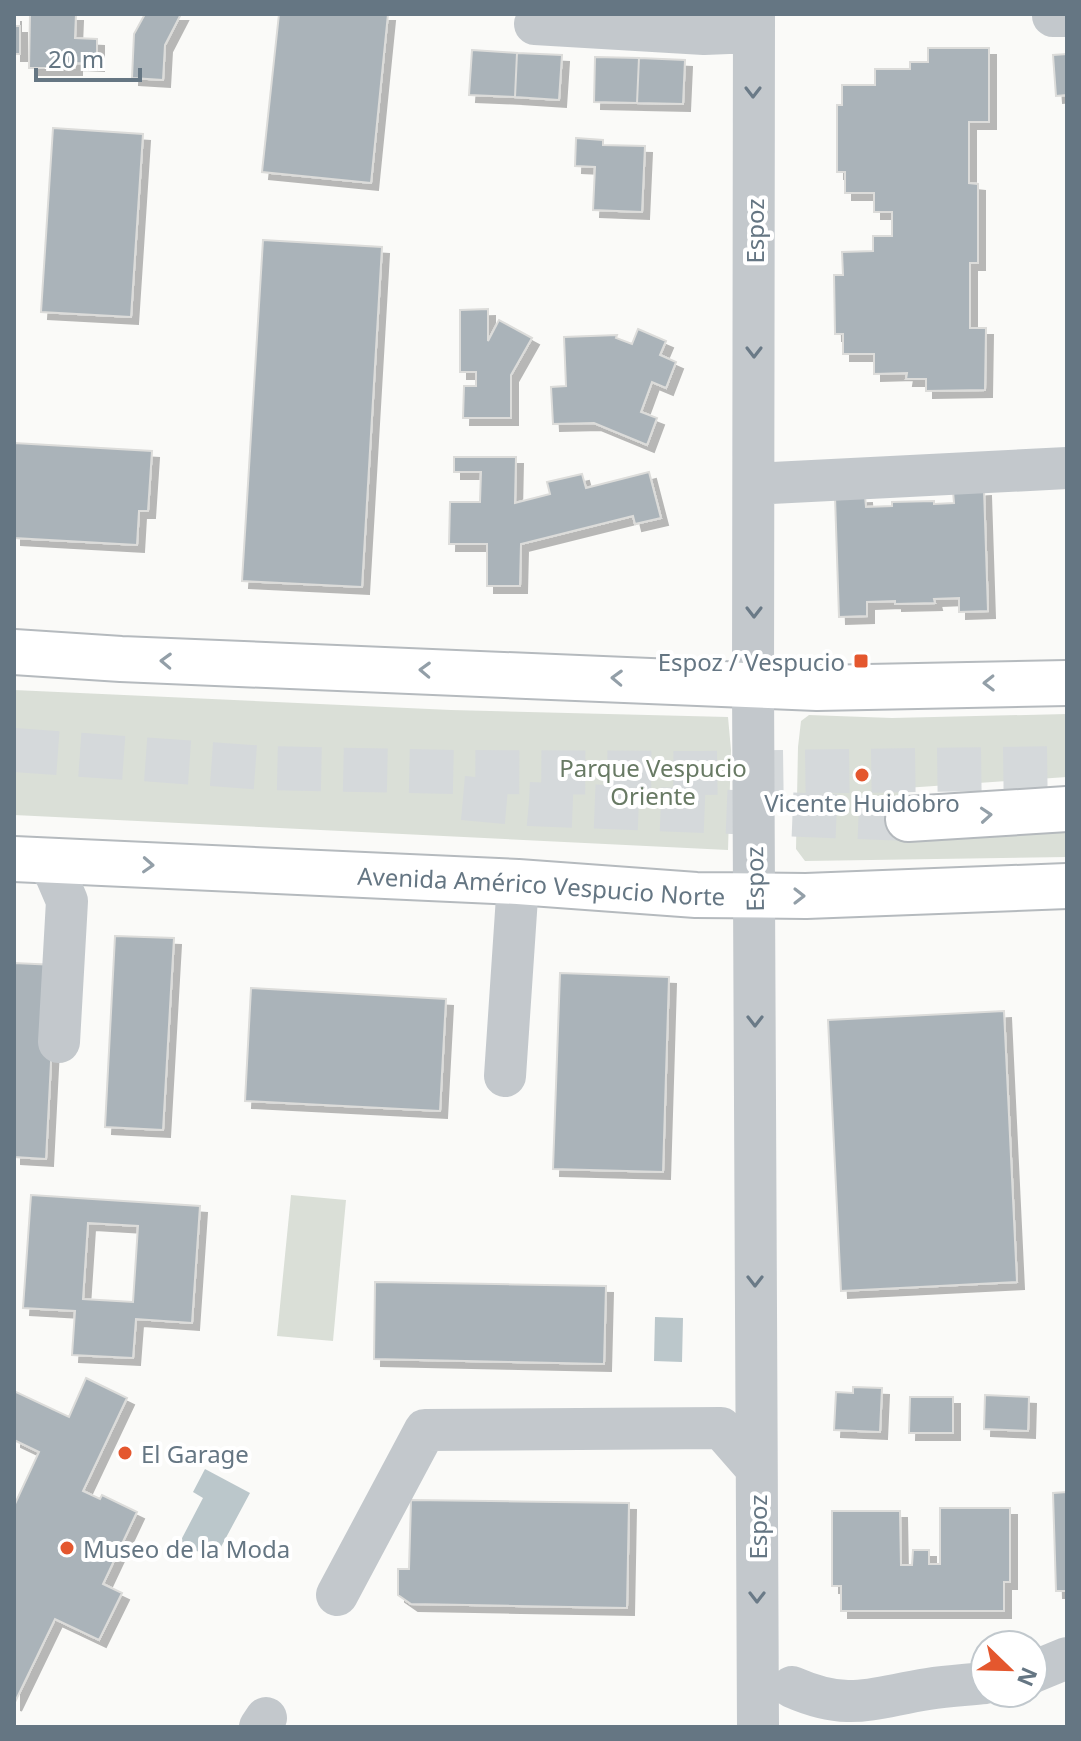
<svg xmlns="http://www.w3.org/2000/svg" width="1081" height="1741" viewBox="0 0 1081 1741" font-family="'Noto Sans',sans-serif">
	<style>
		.green { fill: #dadfd7 }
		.water { fill: #bbc7cb }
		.building { fill: #aab3b9; stroke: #dcdcda; stroke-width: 2; fill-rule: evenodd; filter: url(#shadow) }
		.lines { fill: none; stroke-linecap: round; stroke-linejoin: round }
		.highway-tunnel { stroke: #d5d9db; stroke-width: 44; stroke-dasharray: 44 22; stroke-linecap: butt }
		.major-casing { stroke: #b5babe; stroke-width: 48 }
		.highway-casing { stroke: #b4b9bd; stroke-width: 48 }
		.minor { stroke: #c3c8cc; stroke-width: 42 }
		.major { stroke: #fff; stroke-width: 44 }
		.highway { stroke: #fff; stroke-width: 44 }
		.oneway { stroke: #6a7a87 }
		.oneway2 { stroke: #939fa8 }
		.poi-dot { fill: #e4572e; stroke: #fff; stroke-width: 3 }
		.labels { text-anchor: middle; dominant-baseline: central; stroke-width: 8; stroke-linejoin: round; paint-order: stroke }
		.street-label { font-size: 24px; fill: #657683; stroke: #fff }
		.poi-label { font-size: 24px; fill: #657683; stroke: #fff; text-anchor: start }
		.park-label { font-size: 24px; fill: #687a64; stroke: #fff }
	</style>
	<defs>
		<filter id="shadow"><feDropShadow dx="7" dy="7" stdDeviation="0" flood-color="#0004"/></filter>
	</defs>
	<rect width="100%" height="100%" fill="#fafaf8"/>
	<path class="green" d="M14 690 451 710 728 717 731 750 728 850 14 815Z
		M1067 714V777L905 788 904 827 1067 818V857L805 861 796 849 798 747 801 721 809 715 892 718Z
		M291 1195 346 1200 333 1341 277 1336Z"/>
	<path class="water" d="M655 1317 683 1318 682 1362 654 1361Z
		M205 1469 250 1493 214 1560 180 1542 203 1498 193 1492Z"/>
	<path class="building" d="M14 14V26H20V54H14Z
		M30 14H76L75 38 97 39V64L75 63V68H29Z
		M145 14H181L165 45 163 80 132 78 134 34Z
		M279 14H388L371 183 262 172Z
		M928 48H989V122H969V183L978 184V263H970V328H986L985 390 926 391V379H906L907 373 874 374V354H843V334H835L834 275H843L842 252 873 251V236H892V212H874V193H845V172H837V105H842V85H875V69H910V62H928Z
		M472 50 517 53 515 97 469 95Z
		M517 53 562 55 559 100 515 97Z
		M1067 54V95L1056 96 1053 55Z
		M595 57 639 58 637 103 594 102Z
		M639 58 685 60 683 104 637 103Z
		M53 128 143 134 131 317 41 312Z
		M576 138 603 140V145L645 146 642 212 593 210 595 167 575 166Z
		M263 240 382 247 362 587 242 581Z
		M488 309V341L499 320 532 338 511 375V418H463L464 386H476V372H460V310Z
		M638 329 666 341 660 355 676 362 666 388 652 382 641 412 657 418 647 445 594 423 553 424 551 387 566 386 564 337 617 335 616 338 632 344Z
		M14 443 152 451 148 511H139L137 545 14 538Z
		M454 457H516L515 503 550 494 547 482 582 474 586 488 649 472 661 518 635 524 633 516 521 544 520 586H487V544H449L450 502H480L481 472H454Z
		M984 489 988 611 959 612V598L934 599 935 603 895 604V601L867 602V616L839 617 835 497 865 496 866 507 892 506V502L934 501V504L954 503 953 491Z
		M115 936 174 938 163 1130 105 1127Z
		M14 963 56 965 46 1159 14 1157Z
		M560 973 669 977 663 1172 553 1169Z
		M251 988 446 999 440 1111 245 1101Z
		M1004 1011 1017 1282 841 1291 828 1020Z
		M31 1195 200 1206 192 1323 136 1319 133 1358 72 1355 75 1311 23 1308ZM88 1223 138 1226 133 1302 83 1299Z
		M375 1282 606 1286 604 1364 374 1359Z
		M86 1378 127 1398 83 1491 100 1499 102 1495 137 1512 103 1584 122 1593 99 1640 55 1619 14 1704V1506L39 1452 14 1440V1391L69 1417Z
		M853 1387 882 1388 880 1432 834 1430 836 1392 853 1393Z
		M985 1395 1029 1397 1028 1431 984 1429Z
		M910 1397H953V1433H909Z
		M1067 1492V1591H1056L1053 1493Z
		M411 1500 629 1503 627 1608 411 1604 398 1595V1569H409Z
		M940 1508H1010V1582H1004V1611H841V1586H832V1511H900L901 1565H912L913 1550H929V1564H940Z"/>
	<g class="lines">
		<path class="highway-tunnel" d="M14 750 266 768 454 772 701 773 1067 768
			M463 798 529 804 908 819"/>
		<defs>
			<g id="major">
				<path d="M14 652 121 659 817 688 1067 683"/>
				<path id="s1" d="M14 859 518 882 696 895 806 896 1067 886"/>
			</g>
			<path id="highway" d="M908 819 1067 809"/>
		</defs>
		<use href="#major" class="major-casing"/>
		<use href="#highway" class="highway-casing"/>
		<path class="minor" d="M754 14 753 685 758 1727
			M1053 16H1067
			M535 24 704 34 753 32
			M754 484 1067 468
			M43 860 55 873 67 901 59 1042
			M505 1076 518 882
			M337 1595 425 1430 721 1428 756 1468
			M1033 1672 1067 1658
			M792 1687C849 1712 871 1698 928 1689 947 1686 966 1685 985 1683
			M260 1727 266 1718"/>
		<use href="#major" class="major"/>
		<use href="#highway" class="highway"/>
	</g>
	<defs><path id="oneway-chevron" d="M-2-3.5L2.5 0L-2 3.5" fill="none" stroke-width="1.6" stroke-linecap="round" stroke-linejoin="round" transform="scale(2)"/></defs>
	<g class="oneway">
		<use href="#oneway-chevron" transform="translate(753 92) rotate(90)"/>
		<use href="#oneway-chevron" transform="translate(754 352) rotate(90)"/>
		<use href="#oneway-chevron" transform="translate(754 612) rotate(90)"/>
		<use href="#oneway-chevron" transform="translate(755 1021) rotate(90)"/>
		<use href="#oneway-chevron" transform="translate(755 1281) rotate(90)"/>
		<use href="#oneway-chevron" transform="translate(757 1597) rotate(90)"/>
	</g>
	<g class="oneway2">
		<use href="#oneway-chevron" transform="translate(166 661) rotate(-178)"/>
		<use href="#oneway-chevron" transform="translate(425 670) rotate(-178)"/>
		<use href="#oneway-chevron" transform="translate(617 678) rotate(-178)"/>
		<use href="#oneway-chevron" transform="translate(989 683) rotate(179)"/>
		<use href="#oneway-chevron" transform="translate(986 815) rotate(-4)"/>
		<use href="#oneway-chevron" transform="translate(148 865) rotate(3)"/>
		<use href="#oneway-chevron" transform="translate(799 896)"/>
	</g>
	<g class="poi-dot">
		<rect x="853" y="653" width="16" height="16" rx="4"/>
		<circle cx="862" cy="775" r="8"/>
		<circle cx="125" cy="1453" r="8"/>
		<circle cx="67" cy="1548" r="8"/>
	</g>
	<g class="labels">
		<g class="street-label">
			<text transform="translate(754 231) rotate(-90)">Espoz</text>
			<text transform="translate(754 879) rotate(-91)">Espoz</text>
			<text stroke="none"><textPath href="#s1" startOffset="528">Avenida Américo Vespucio Norte</textPath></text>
			<text transform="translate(757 1527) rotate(-90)">Espoz</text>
		</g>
		<g class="poi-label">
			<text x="845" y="661" text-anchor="end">Espoz / Vespucio</text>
			<text x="862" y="802" text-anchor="middle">Vicente Huidobro</text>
			<text x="141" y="1453">El Garage</text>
			<text x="83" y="1548">Museo de la Moda</text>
		</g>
		<g class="park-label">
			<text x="653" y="767">Parque Vespucio<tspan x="653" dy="28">Oriente</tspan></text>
		</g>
	</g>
	<rect width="1081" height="1741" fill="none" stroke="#657683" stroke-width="32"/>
	<g transform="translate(1009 1669) rotate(113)"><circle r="38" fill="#ffffff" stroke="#c1c8cd" stroke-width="2"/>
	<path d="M0-6L14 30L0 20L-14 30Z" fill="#e4572e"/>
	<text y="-12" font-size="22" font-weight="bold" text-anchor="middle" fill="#657683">N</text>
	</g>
	<path d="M36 68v12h104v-12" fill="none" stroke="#657683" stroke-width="4"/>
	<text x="48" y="68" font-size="24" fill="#657683" stroke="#ffffff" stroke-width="6" paint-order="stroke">20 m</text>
</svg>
